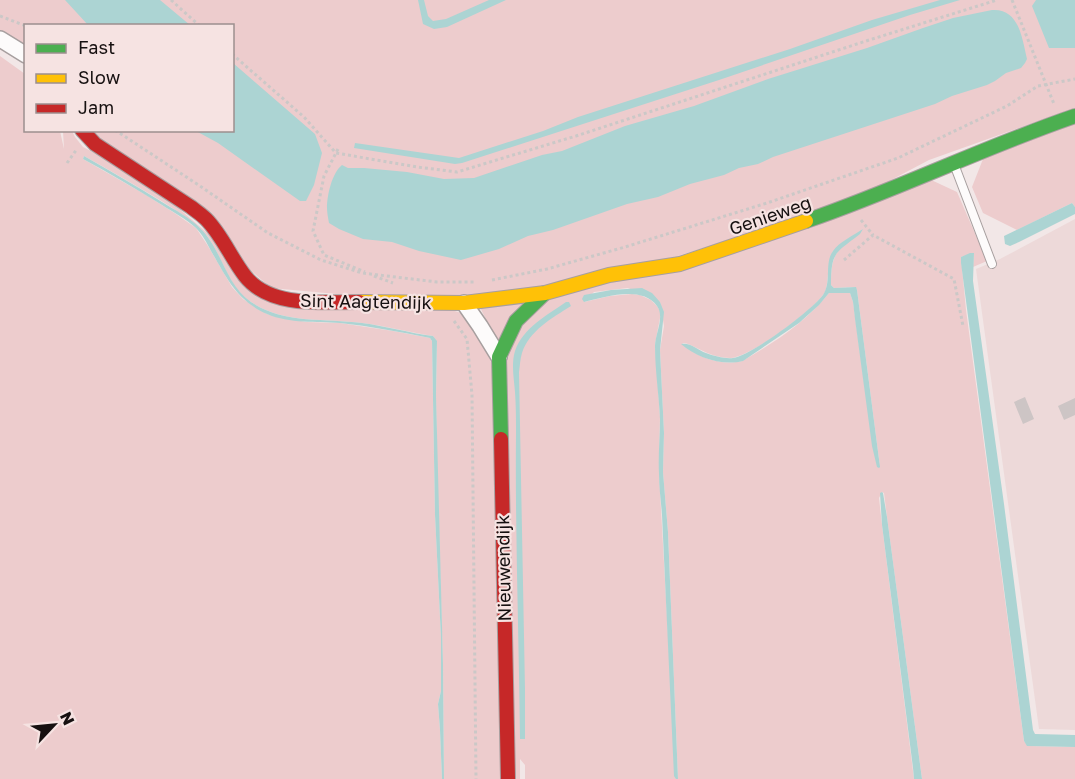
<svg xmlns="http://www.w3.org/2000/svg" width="1075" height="779" viewBox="0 0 1075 779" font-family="'Golos Text',sans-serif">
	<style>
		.built { fill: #edd9d9 }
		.green { fill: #edcccd; fill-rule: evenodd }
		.water { fill: #acd4d3 }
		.building { fill: #cdc5c5 }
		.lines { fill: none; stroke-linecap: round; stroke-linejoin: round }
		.lane-casing { stroke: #a79f9f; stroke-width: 10 }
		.street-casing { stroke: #a79f9f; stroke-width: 18 }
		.fast-casing { stroke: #a79f9f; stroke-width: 16 }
		.slow-casing { stroke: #a79f9f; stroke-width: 16 }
		.jam-casing { stroke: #a79f9f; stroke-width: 16 }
		.path { stroke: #cbc8c7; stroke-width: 3; stroke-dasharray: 3 3; stroke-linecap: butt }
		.lane { stroke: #fdfbfb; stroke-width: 8 }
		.street { stroke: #fdfbfb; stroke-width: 15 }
		.fast { stroke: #4caf50; stroke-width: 14 }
		.slow { stroke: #ffc107; stroke-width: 14 }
		.jam { stroke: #c62828; stroke-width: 14 }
		.labels { text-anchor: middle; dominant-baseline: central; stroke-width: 4.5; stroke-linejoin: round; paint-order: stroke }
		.street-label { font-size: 18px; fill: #161010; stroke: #f6e3e2 }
	</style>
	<rect width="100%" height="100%" fill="#f2e7e7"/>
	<path class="built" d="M1075 219V730L1039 729 976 269 1000 259Z"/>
	<path class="green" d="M0 0H1075V108L929 160 876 188 704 250 506 295 380 298 271 288 89 131 232 130V26H26L25 49 0 34Z
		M0 56 25 74 26 130 60 131 64 149 63 131H72L75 137 83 147 114 163 189 210 255 292 451 310 465 314 488 350 493 371 502 779H444L443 664 437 467 436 395 437 342 433 336C409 332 386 326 362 323 325 318 284 324 251 302 225 285 222 249 200 228 189 218 175 210 163 202 137 186 111 171 84 156L83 159 146 195 176 214 196 228 208 246 232 287 243 299 267 314 306 322 340 323 393 331 430 338 432 341 435 515 441 638V691L438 704 440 730 442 779H0Z
		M1075 123V207L1072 203 1017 230 983 213 972 187 983 159Z
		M927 178 957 192 987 261 973 267 974 253 961 257 966 310 1024 741 1028 746 1075 747V779H922L887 517 884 493 882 492 879 498 882 525 914 779H678L668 532 663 472 664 433 660 350 664 326 660 302 628 288 594 292 584 302 610 296 632 294 640 295 651 300 657 306 660 311V318L655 344 660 417 659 473 676 779H525V765L520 759V779H511L506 349 522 316 556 294ZM840 249C831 258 831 273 831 285L834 288 855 287 857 290 880 467 867 403 853 302 850 293H829C806 322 774 343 742 361 722 366 697 358 682 343 689 343 696 348 703 351 711 355 721 358 730 358 748 359 816 309 825 292 828 285 827 277 829 269 830 263 831 257 833 251Z
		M527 301 498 345 480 307Z"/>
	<path class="water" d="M65 0H160L190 25H88Z
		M418 0H424L428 16 433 21 446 19 489 0H506L447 27 434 29 423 24Z
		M940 0H960L910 15 719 80 462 163 455 164 354 148 355 143 459 158 543 131 578 117 790 49 872 20Z
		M1036 0H1075V48H1049L1032 6Z
		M992 10C1019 8 1022 38 1027 59L1025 63 1021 68 1006 73 995 81 987 85 952 96 935 104 773 157 758 164 739 168 724 175 690 184 658 197 627 204 553 230 528 236 499 249 461 260 419 251 392 242 363 239 339 229 329 223C328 218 327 212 327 208 327 195 332 173 342 165L348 168H364L407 172 444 179 474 178 542 155 562 151 625 126 694 106 768 79 867 48 923 28 953 18Z
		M233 63 315 134 322 153 314 185 306 201H300L218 143 196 131 232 130Z
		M84 156C110 171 137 186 162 202 175 210 189 217 200 228 222 249 225 284 251 302 284 324 324 318 362 323 386 326 409 333 433 336L437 341 436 395 443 664 444 779H442L440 730 438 704 441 691V638L435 515 432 341 430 338C400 332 370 326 340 323 316 321 290 324 267 314 236 300 227 278 211 251 207 243 202 234 196 228 186 219 173 212 162 205 136 189 109 173 83 159Z
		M1072 203 1075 207V214L1019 242 1010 246 1005 244 1004 236Z
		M863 229 860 234C836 253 831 251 831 285L834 288 856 287 857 290 880 467 879 468 877 467 872 446 855 319 853 302 850 293H829L819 305 799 323 743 361C722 366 697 358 681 344 690 342 698 350 706 353 714 356 725 359 733 358 751 356 812 310 823 295 832 282 824 263 833 251 839 242 854 235 863 229Z
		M970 253H974L973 281 1004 504 1033 730 1035 734 1075 735V747L1027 746 1024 741 961 263V257Z
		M642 288 652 293 660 302 664 312 660 350 664 433 663 472 668 532 678 779H676L674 776 662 515C661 501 659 488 659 474 658 456 660 437 660 419 659 395 655 371 655 346 655 334 665 317 657 306 642 285 605 297 584 302L582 299 584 295 611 290Z
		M566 302H569L571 306C552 318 529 331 522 353 520 359 520 366 519 372L525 689V739H520C519 637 515 535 516 433 516 420 516 406 515 392 514 379 511 364 515 351 523 328 547 315 566 302Z
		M882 492 883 493 887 517 922 779H914L913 768 882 525 880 493Z"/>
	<path class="building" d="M1025 397 1034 419 1023 424 1014 402Z
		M1075 398V415L1064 420 1058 406Z"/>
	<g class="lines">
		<defs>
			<path id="lane" d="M954 164 992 264"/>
			<path id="street" d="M0 39 26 55
				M464 303 480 326 499 357"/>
			<path id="fast" d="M806 221C897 190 984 147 1075 116
				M501 439 499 357 516 321 545 293"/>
			<path id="slow" d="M359 302 464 303 545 293 609 275 680 264 806 221"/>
			<path id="jam" d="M82 130 95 144 191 207C196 211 201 214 206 219 222 235 231 258 245 276 270 308 323 302 359 302
				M501 439 508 779"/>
		</defs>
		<use href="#lane" class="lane-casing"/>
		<use href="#street" class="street-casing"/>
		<use href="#fast" class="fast-casing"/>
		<use href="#slow" class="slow-casing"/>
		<use href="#jam" class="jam-casing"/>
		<path class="path" d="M171 0 200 26
			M1012 0 1054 104
			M0 16 26 26
			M232 54 304 117 336 153 417 167 457 172 576 136 866 41 997 0
			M115 130 200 186 268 233 321 260 362 273 437 282H474
			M338 149 324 176 313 231 324 255 365 272
			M67 163 77 149
			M861 220 873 235
			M844 260 873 235 954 279 963 326
			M374 276 393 283
			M492 280 547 269 625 247 767 203 898 158 1007 106 1038 86 1075 79
			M454 321 467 339 472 395 476 779"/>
		<use href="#lane" class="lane"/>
		<use href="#street" class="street"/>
		<use href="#fast" class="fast"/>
		<use href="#slow" class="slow"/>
		<use href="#jam" class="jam"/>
	</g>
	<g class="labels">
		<g class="street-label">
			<text transform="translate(770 215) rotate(-19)">Genieweg</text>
			<text transform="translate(366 301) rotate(1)">Sint Aagtendijk</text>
			<text transform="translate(503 568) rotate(-91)">Nieuwendijk</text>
		</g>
	</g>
	<rect x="24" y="24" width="210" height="108" fill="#f6e3e2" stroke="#9c8f8e" stroke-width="1.5"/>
	<rect x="36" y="44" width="30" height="9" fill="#4caf50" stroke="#9c8f8e" stroke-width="1.5"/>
	<text x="78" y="54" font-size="18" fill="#161010">Fast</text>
	<rect x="36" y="74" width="30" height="9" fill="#ffc107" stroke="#9c8f8e" stroke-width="1.5"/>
	<text x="78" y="84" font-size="18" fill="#161010">Slow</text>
	<rect x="36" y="104" width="30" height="9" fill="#c62828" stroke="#9c8f8e" stroke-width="1.5"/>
	<text x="78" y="114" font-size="18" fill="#161010">Jam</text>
	<g transform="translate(54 725) rotate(64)" stroke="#f6e3e2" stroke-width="4.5" paint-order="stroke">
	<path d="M0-4.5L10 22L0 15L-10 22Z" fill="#161010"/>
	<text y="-9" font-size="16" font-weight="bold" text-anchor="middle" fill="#161010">N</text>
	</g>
</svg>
